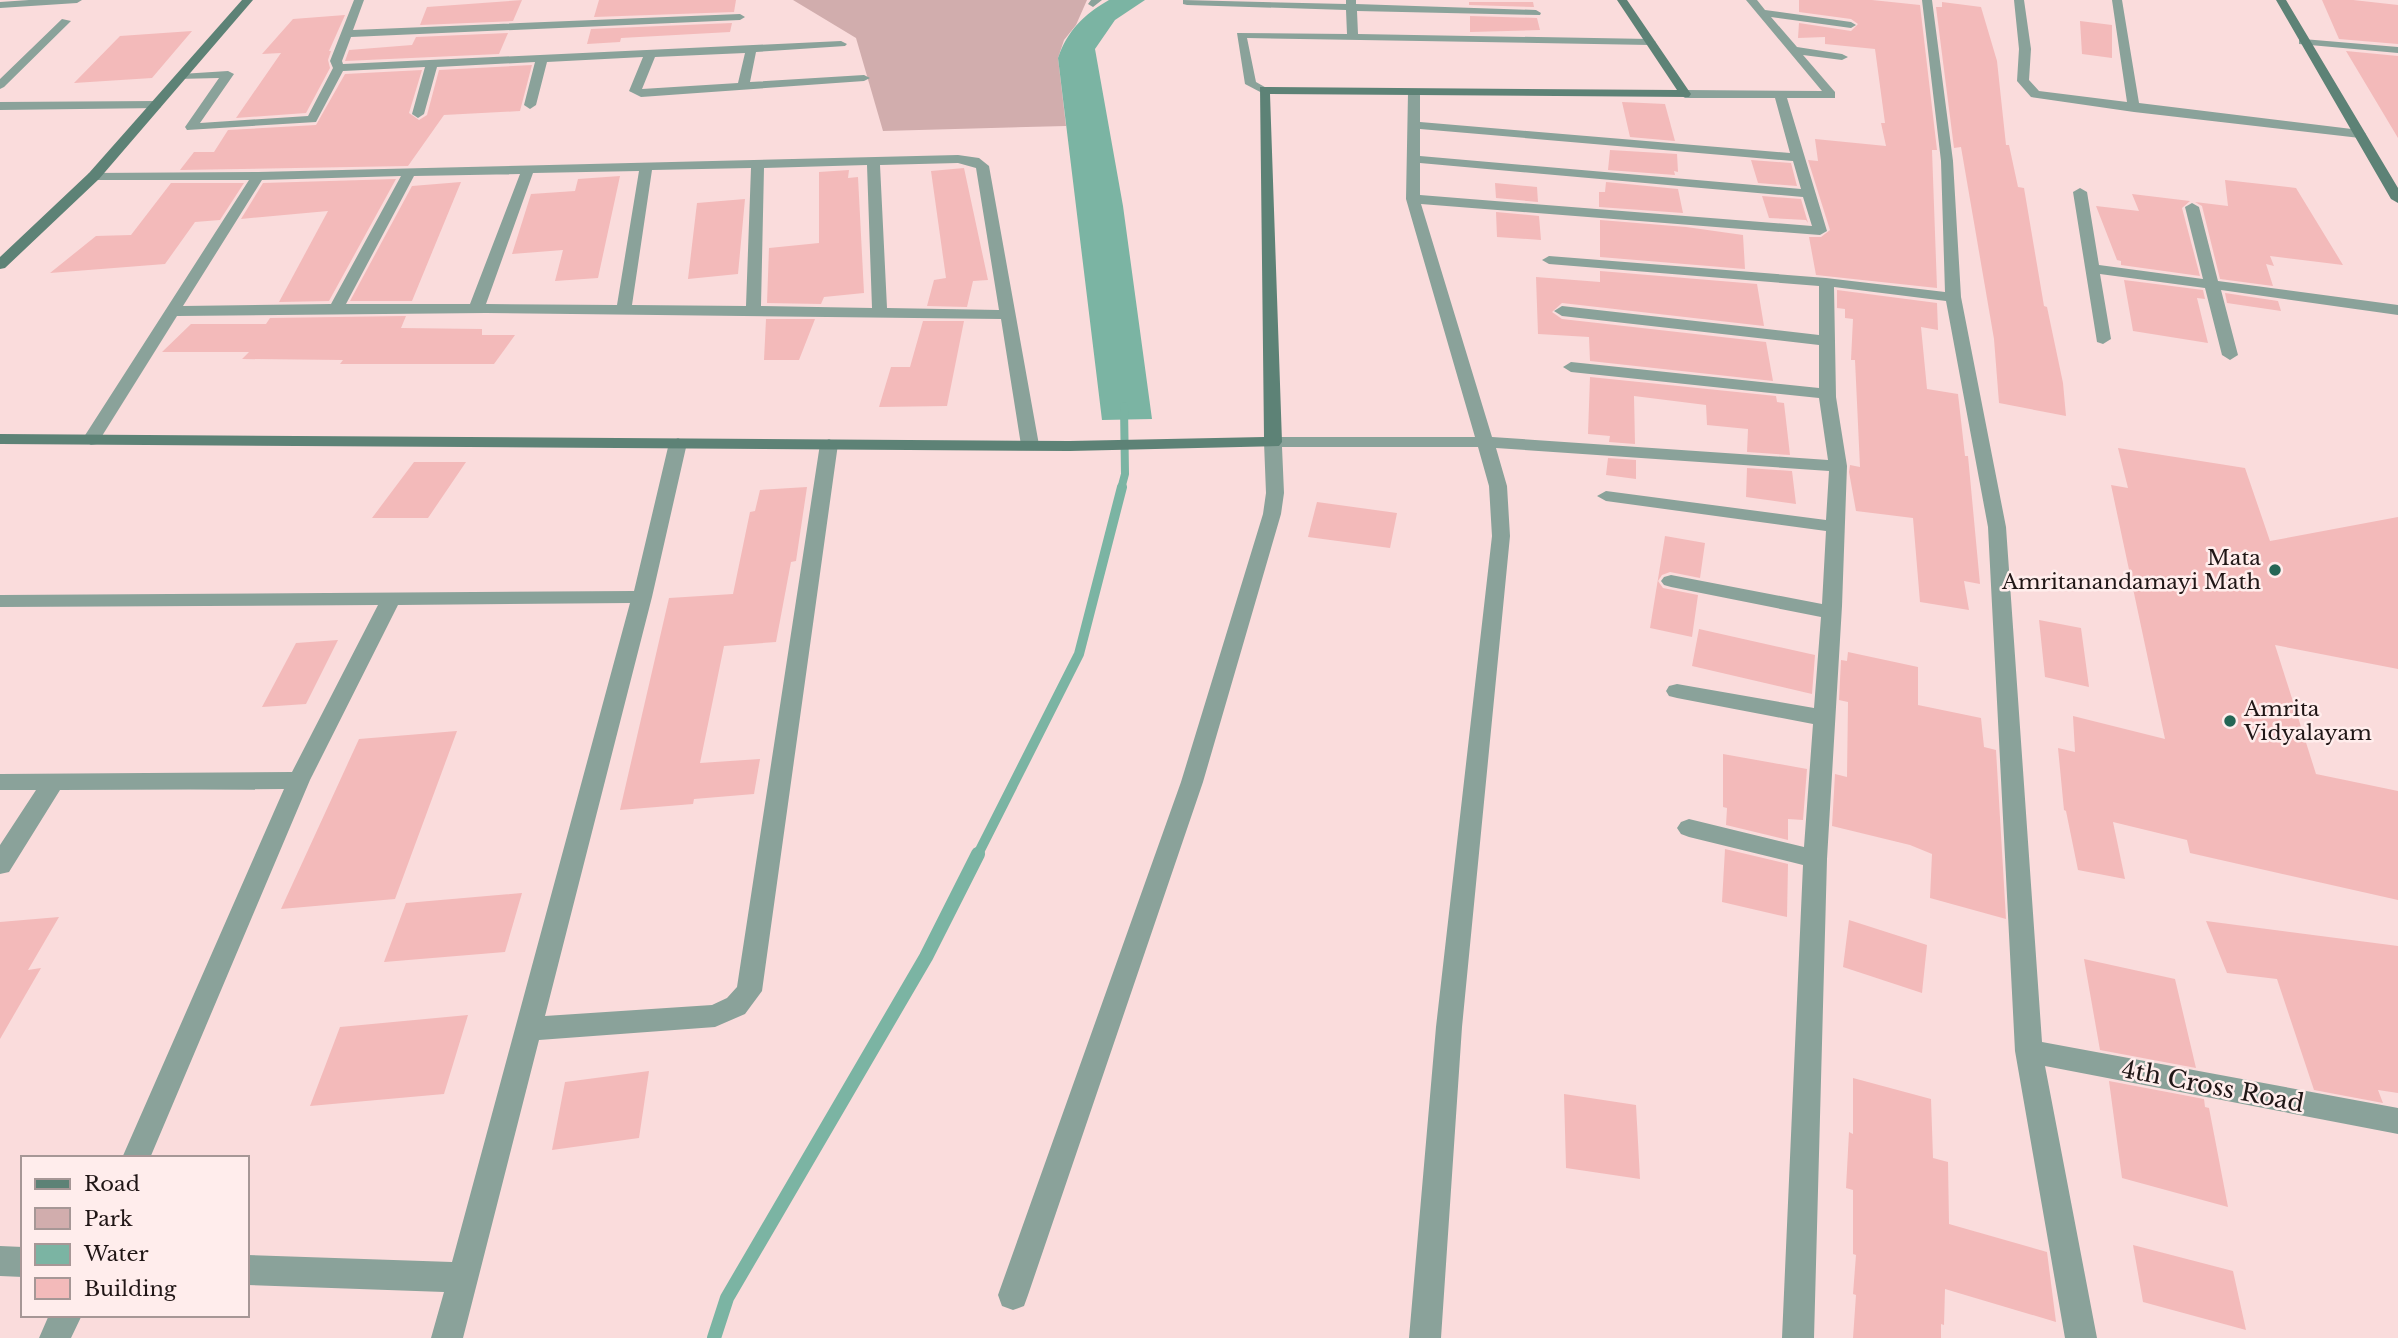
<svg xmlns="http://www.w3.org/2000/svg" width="2398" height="1338" viewBox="0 0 2398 1338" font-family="'Libre Baskerville',serif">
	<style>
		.green { fill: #d1adad }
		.water { fill: #7bb4a3 }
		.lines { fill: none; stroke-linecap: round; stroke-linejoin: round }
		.stream-far2 { stroke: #7bb4a3; stroke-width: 8 }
		.stream-far1 { stroke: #7bb4a3; stroke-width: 10 }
		.stream { stroke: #7bb4a3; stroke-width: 14 }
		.building { fill: #f3baba }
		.street { fill: #8aa29a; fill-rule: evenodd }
		.secondary { fill: #5d8276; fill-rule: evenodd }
		.poi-dot { fill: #256655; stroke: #ffedec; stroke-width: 2.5 }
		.labels { text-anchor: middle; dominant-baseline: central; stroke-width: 5; stroke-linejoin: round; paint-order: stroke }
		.poi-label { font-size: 21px; fill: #201616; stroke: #ffedec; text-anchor: end }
		.near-street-label { font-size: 24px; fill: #201616; stroke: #ffedec }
	</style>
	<rect width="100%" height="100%" fill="#fadcdc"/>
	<path class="green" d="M793 0H1087L1076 25 1064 40 1058 58 1066 126 883 131 856 38Z"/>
	<path class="water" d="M1109 0H1145L1115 20 1095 49 1123 206 1152 419 1102 420 1058 58C1067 31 1084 14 1109 0Z"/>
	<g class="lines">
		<path class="stream-far2" d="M1121 489 1125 474 1124 406"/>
		<path class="stream-far1" d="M977 856 1079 654 1122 487"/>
		<path class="stream" d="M714 1338 727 1298 926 957 978 854"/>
	</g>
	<path class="building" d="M522 0 513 21 420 25 427 7Z
		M599 0H736L734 12 594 17Z
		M1799 0H1872L1920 5 1937 150H1932L1937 288 1816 275 1809 237H1821L1830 230 1808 160 1818 161 1815 139 1886 146 1881 123H1885L1875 49 1825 44V37L1798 38 1799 23 1851 31 1858 24 1851 19 1799 12Z
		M2322 0H2353L2398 5V44L2339 39Z
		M1469 2H1533L1534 7 1469 5Z
		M1942 2 1981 7 1997 61 2006 145H2009L2018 187 2024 188 2044 306 2047 307 2063 383 2066 416 1999 403 1994 339 1961 147 1954 148 1936 7H1942Z
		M345 15 329 51H331L328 60 330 68 306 113 236 118 281 53 262 54 293 19Z
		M1470 16 1537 18 1540 30 1470 32Z
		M2080 21 2112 25V58L2082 54Z
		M732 23 730 32 621 38 620 42 587 44 591 29Z
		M192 31 152 78 74 83 120 36Z
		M508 33 499 54 345 61 349 50 412 45 416 37Z
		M2346 51 2398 56V138Z
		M532 65 520 111 444 115 408 166 180 170 194 152H214L228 130 316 125 345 74 422 70 409 113 419 120 427 115 439 70Z
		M1622 102 1665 104 1675 141 1630 137Z
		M1610 150 1677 154 1678 172 1674 171 1675 175 1608 170Z
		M1751 160 1791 163 1797 186 1758 183Z
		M964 168 988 280 973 281 967 307 927 306 934 280 946 278 931 171Z
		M849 170 848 178 858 177 864 293 824 297 821 304 767 303 769 248 819 243V172Z
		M620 176 598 278 555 281 563 250 512 254 531 194 575 191 578 179Z
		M396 179 329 301 279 302 328 211 241 219 263 183Z
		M2225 180 2296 188 2343 265 2270 256 2274 266 2266 264 2273 286 2220 279 2202 206 2195 202 2228 206Z
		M461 182 412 301H350L412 186Z
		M1606 182 1678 189 1683 213 1599 207V192H1605Z
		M171 183H244L220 220 195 222 165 264 50 273 96 236 131 235Z
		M1495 183 1537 187 1538 202 1496 198Z
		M2132 194 2190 201 2182 208 2200 276 2121 265V261L2117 260 2096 206 2139 211Z
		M1762 196 1801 199 1808 223 1806 220 1769 218Z
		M745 199 738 274 688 279 697 203Z
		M1496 212 1539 216 1541 240 1497 237Z
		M1600 220 1686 227 1743 235 1745 269 1600 257Z
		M1600 271 1757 284 1764 326 1562 303 1552 312 1562 319 1766 342 1773 381 1590 361 1589 337 1538 334 1536 277 1600 282Z
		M2124 280 2203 290 2205 299 2197 298 2208 343 2133 331Z
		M1837 290 1937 303 1938 330 1921 327 1927 389 1958 394 1965 456H1968L1980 584 1964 581 1969 610 1920 602 1913 518 1856 511 1849 472 1850 465 1860 467 1855 360H1851L1853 319 1845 318V309L1837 308Z
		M2225 293 2278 301 2281 311 2227 303Z
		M406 316 401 328 482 329V335H515L494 364H340L343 360 242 359 249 352H162L191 324H266L270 318Z
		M766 319H815L799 360H764Z
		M923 321H964L947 406 879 407 891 367H910Z
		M1590 377 1776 396 1777 402 1784 403 1790 455 1747 452 1748 429 1707 425 1706 405 1634 396 1635 444 1609 442 1610 436 1588 434Z
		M2118 448 2245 468 2270 541 2398 517V669L2275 645 2316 774 2398 791V900L2190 853 2187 840 2113 822 2125 879 2078 870 2066 811 2064 810 2058 748 2075 752 2073 716 2165 739 2111 485 2128 488Z
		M1608 458 1636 460V479L1606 475Z
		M414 462H466L428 518H372Z
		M1747 468 1792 471 1796 504 1746 497Z
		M807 487 796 561 791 562 776 642 724 646 700 763 760 759 754 794 694 799 693 804 620 810 669 598 733 594 750 512 755 511 760 490Z
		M1317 502 1397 513 1390 548 1308 537Z
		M1665 536 1705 543 1700 578 1670 572 1662 575 1658 581 1663 588 1698 595 1692 637 1650 628Z
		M2039 620 2081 628 2089 687 2045 677Z
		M1699 629 1815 655 1812 694 1692 666Z
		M338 640 306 704 262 707 296 643Z
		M1848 652 1918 667V705L1981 718 1984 747 1996 750 2006 919 1930 898 1932 854 1910 845 1832 826 1835 774 1847 777 1848 702 1839 700 1841 660 1847 661Z
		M457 731 395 899 281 909 359 739Z
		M1723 754 1807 769 1803 820 1788 819V840L1726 825 1727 808 1723 807Z
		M1725 849 1788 864 1787 917 1722 902Z
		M522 893 505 952 384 962 406 903Z
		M59 917 28 970 41 968 0 1039V922Z
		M1849 920 1927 945 1922 993 1843 967Z
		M2206 921 2398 946V1093L2378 1090 2383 1103 2314 1090 2277 979 2227 973Z
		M2084 959 2175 979 2196 1068 2100 1050Z
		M468 1015 444 1094 310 1106 340 1027Z
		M649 1071 639 1138 552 1150 565 1082Z
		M1853 1078 1931 1099 1933 1158 1948 1162 1949 1224 2047 1252 2056 1322 1945 1289 1944 1325 1941 1324V1338H1853L1856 1295 1853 1294 1856 1255 1853 1254V1190L1846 1188 1849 1132 1853 1134Z
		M2109 1081 2204 1099 2205 1107 2209 1108 2228 1207 2122 1178Z
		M1564 1094 1636 1105 1640 1179 1566 1168Z
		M2133 1245 2233 1271 2246 1330 2143 1302Z"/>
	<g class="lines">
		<path class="street" d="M29 0H82L77 3 0 8V2Z
			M354 0H364L353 30 740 14 745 17 740 20 351 37 342 61 343 64 841 41 847 44 845 46 756 52 750 82 864 75 870 78 864 81 641 97 629 91 643 57 547 62 536 105 530 109 524 105 535 62 437 67 424 114 418 118 412 114 425 67 343 71 316 122 187 130 185 127 219 78 177 79 175 77 181 74 228 71 234 74 200 123 308 116 333 68 330 61ZM745 53 738 83 642 89 655 57Z
			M1091 0H1102L1093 7 1088 4Z
			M1183 0 1346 4V0H1356V4L1536 10 1541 13 1540 15 1357 11 1358 34 1650 39 1656 42 1650 45 1247 38 1256 82 1270 90 1264 94 1245 84 1237 33 1347 34 1346 10 1187 5 1183 4Z
			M1746 0H1757L1765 10 1851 22 1856 25 1851 28 1771 17 1797 47 1842 54 1848 57 1842 60 1803 55 1835 92V98H1787L1827 231 1820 235 1421 204 1492 437 1828 460 1819 398 1571 372 1563 367 1571 362 1819 388V345L1562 316 1554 311 1562 306 1819 335V286L1549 264 1542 260 1549 256 1826 278 1945 292 1941 161 1922 0H1932L1953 161 1961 297 2006 527 2042 1042 2398 1108V1134L2045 1066 2097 1338H2065L2015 1051 1988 527 1946 301 1834 287 1836 397 1847 466 1842 606 1827 859 1814 1338H1782L1803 865 1689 837 1681 834 1677 828 1681 822 1689 819 1804 847 1813 724 1677 698 1669 696 1666 691 1669 686 1677 684 1814 708 1821 617 1671 587 1664 585 1661 581 1664 577 1671 575 1822 604 1826 531 1606 501 1597 496 1606 491 1826 520 1829 471 1496 448 1507 486 1510 536 1462 1027 1441 1338H1409L1436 1027 1492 536 1489 486 1478 447H1282L1284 493 1281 514 1203 782 1028 1295 1024 1306 1013 1310 1002 1306 998 1295 1181 782 1263 514 1266 493 1264 442 1273 437H1475L1406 199 1408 93 1414 89 1420 93V122L1790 153 1775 98H1685L1679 94 1685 90 1822 91ZM1420 129 1793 161 1801 189 1420 156ZM1420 163 1803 197 1812 226 1420 195Z
			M2014 0H2024L2031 49 2029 80 2039 91 2127 102 2112 0H2122L2139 103 2360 130 2366 134 2360 138 2134 112 2031 97 2017 81 2019 49Z
			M62 19 71 21 4 87 0 89V79Z
			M2303 39 2398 47V53L2299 44V40Z
			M156 101 162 105 160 108 0 110V102Z
			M958 155 979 158 989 166 1039 445 1036 449H1024L1021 445 1001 319 486 313 177 316 97 444 91 445 82 440 249 180H94L87 176 89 173 258 172ZM958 163 976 168 999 310 887 308 880 165ZM867 165 872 308 761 306 764 168ZM751 168 746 306 632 305 652 170ZM639 171 617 305 486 304 533 173ZM520 174 470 304H346L414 176ZM401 176 331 304 183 306 262 180Z
			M2080 188 2087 192 2099 265 2203 279 2185 207 2192 203 2199 207 2218 281 2398 305V315L2221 290 2238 355 2230 360 2222 355 2205 288 2100 274 2111 339 2103 344 2097 342 2073 192Z
			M678 438 687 443 652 597 545 1016 712 1005 727 998 737 987 820 444 829 439 838 444 762 991 745 1014 715 1027 539 1040 463 1338H431L444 1292 247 1285V1255L452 1262 630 603 398 605 310 780 150 1158H122L284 789 60 790 9 872 0 874V845L36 790H0V774L292 772 378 605 0 607V595L634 591 669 443Z
			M0 1246 23 1247V1277L0 1276Z
			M49 1315H82L71 1338H39Z"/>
		<path class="secondary" d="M242 0H253L99 179 5 268 0 269V257L89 173Z
			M1617 0H1627L1691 94 1689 97 1270 94 1282 442 1279 446 1070 451 0 444V434L1070 441 1264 437 1260 87 1677 90Z
			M2276 0H2286L2398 188V203L2391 199Z"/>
	</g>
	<g class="poi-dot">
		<circle cx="2275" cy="570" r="7"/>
		<circle cx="2230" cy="721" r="7"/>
	</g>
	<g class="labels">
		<g class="poi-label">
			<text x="2261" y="558">Mata<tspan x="2261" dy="24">Amritanandamayi Math</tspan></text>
			<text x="2244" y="709" text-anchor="start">Amrita<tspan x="2244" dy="24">Vidyalayam</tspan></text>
		</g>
		<g class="near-street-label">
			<text transform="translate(2213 1086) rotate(11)">4th Cross Road</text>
		</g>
	</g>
	<rect x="21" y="1156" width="228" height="161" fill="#ffedec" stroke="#a69796" stroke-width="2"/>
	<rect x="35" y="1179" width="35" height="10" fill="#5d8276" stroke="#a69796" stroke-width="2"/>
	<text x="84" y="1191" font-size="21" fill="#201616">Road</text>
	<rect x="35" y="1208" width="35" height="21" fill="#d1adad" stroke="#a69796" stroke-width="2"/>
	<text x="84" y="1226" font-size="21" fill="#201616">Park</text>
	<rect x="35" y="1244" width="35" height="21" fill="#7bb4a3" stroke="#a69796" stroke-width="2"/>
	<text x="84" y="1261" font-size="21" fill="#201616">Water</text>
	<rect x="35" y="1278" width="35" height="21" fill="#f3baba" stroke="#a69796" stroke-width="2"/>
	<text x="84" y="1296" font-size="21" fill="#201616">Building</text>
</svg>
